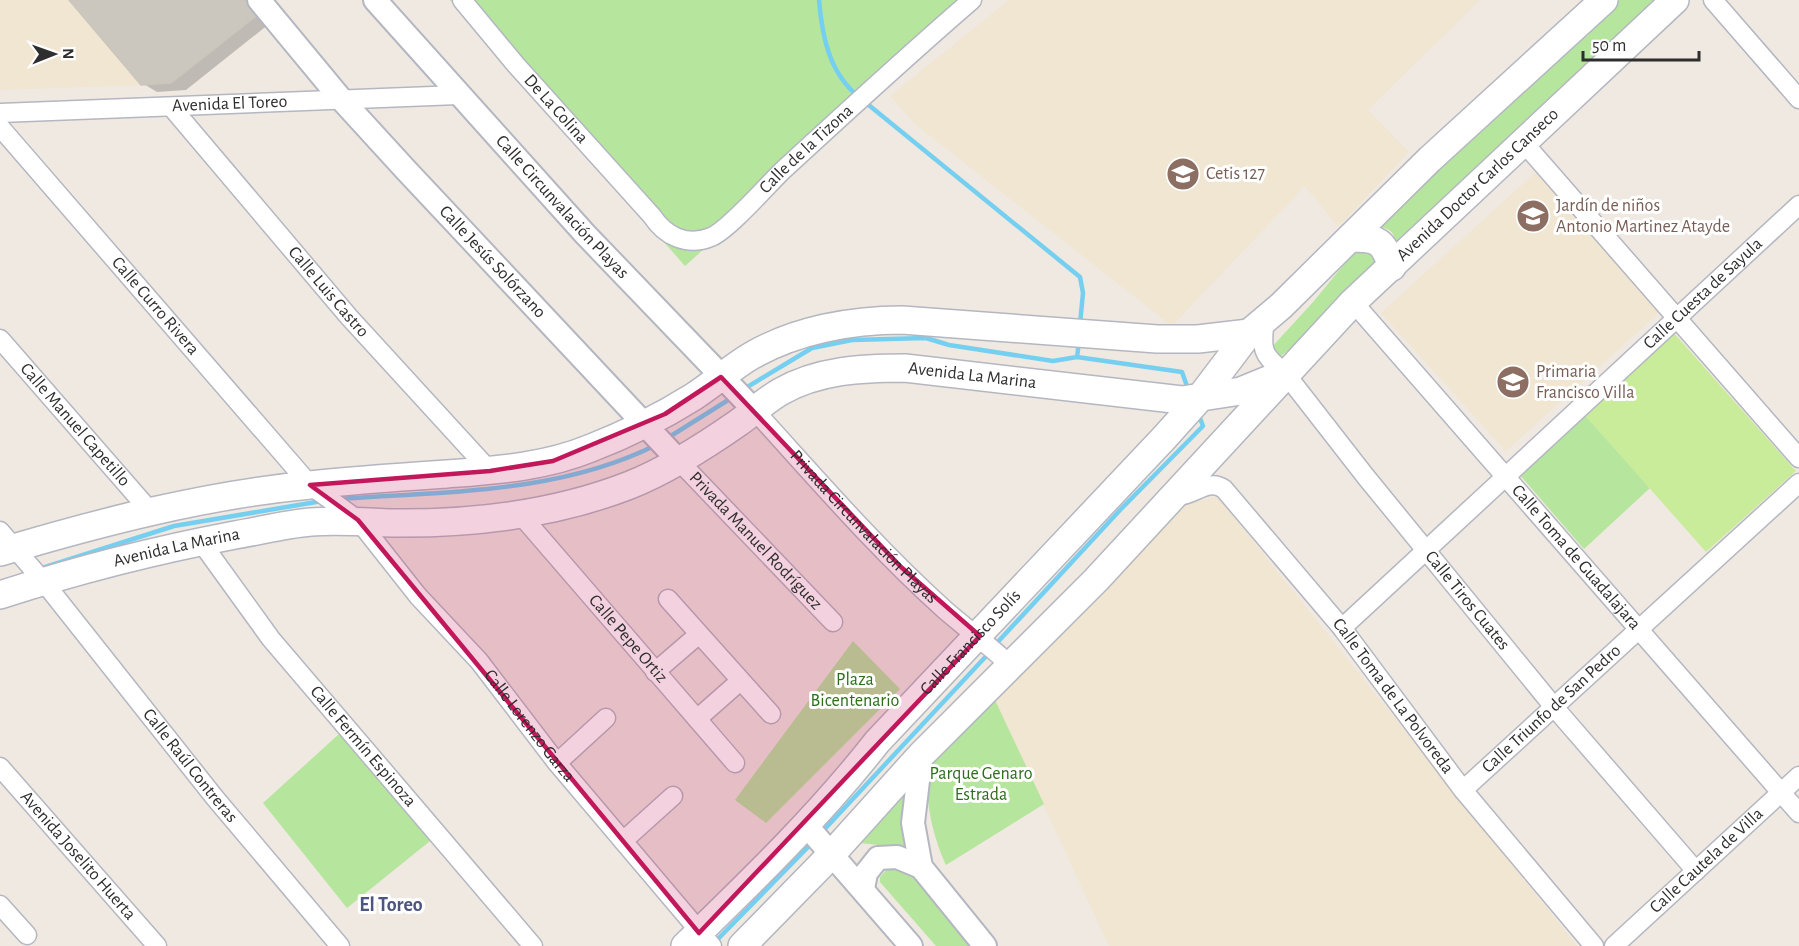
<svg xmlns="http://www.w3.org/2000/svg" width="1799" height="946" viewBox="0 0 1799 946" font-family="'Alegreya Sans',sans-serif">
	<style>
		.education { fill: #f0e6d1 }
		.green { fill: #b6e59e }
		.pitch { fill: #c9ec9a }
		.shadow { fill: #0003 }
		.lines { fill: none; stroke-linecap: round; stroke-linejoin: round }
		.stream { stroke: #75cff0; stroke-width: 4.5 }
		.building { fill: #cbc7bf; stroke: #cbc5ba; stroke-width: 1.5 }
		.minor-casing { stroke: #b4b7c1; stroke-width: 21 }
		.tertiary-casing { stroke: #b4b7c1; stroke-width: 26 }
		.secondary-casing { stroke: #b4b7c1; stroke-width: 30 }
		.minor { stroke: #fff; stroke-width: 18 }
		.tertiary { stroke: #fff; stroke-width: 22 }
		.secondary { stroke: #fff; stroke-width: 27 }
		.marked { fill: #c2185b; fill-opacity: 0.2; stroke: #c2185b; stroke-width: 4.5; stroke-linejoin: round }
		.labels { text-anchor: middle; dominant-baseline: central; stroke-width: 6; stroke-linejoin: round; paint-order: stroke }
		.street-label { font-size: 18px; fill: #2e2e2e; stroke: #fff }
		.education-label { font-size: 18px; fill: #785e54; stroke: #fff; text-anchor: start }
		.park-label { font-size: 18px; fill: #2c6e1b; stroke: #fff }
		.neighbourhood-label { font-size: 20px; font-weight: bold; fill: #4d5680; stroke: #fff }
	</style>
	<rect width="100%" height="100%" fill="#efe9e1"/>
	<path class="education" d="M0 0H69L141 85 0 90Z
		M1009 0H1480L1368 110 1409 152 1338 227 1305 186 1172 326 916 125 890 96Z
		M1538 170 1663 309 1506 451 1381 313Z
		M1217 496 1577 946H1109L994 698 1181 506Z"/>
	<path class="green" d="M450 0H982L685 266Z
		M1618 0H1668L1398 247C1394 233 1391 227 1376 227Z
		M1372 245 1380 261 1319 327 1277 359 1269 350 1314 301 1359 246Z
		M1583 413 1650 488 1584 549 1519 474Z
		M853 641 900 689 766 823 735 800Z
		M994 698 1044 804 946 865C935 842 918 785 934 762 950 739 975 719 994 698Z
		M339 734 435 837 347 908 263 803Z
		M905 791V848L860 843Z
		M889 867H908L981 946H936L880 882V877Z"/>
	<path class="pitch" d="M1673 332 1796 471 1706 552 1583 413Z"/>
	<path class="shadow" d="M69 0H257L274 20 186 90 157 92 142 83Z"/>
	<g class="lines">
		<path class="stream" d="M819 0C822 36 829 73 859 97
			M865 102 1080 277 1083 293 1080 324
			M1077 357 1182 372 1188 389
			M744 389 812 348 852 340 926 338 949 345 1053 361 1077 357 1079 342
			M666 439 733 397
			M339 499C446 491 558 494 656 445
			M39 569 174 526 322 501
			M995 645 1121 509 1203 426 1198 413
			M822 832 990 652
			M715 942 812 843"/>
	</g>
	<path class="building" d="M69 0H251L261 12 171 83 141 85Z"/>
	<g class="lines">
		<defs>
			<g id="minor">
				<path id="s1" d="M462 0 516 65 652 216C665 236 687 247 711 237 727 231 766 187 781 172 844 114 907 56 972 0"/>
				<path d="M1713 0 1799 99"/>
				<path id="s2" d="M173 109 349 317 490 471"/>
				<path id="s3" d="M0 113 458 95"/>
				<path id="s4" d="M0 127 310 485 358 520 418 596 479 661 557 763 712 946"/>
				<path d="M1523 142 1799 458"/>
				<path id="s5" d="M1353 302 1799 813"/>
				<path id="s6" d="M1265 319C1261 349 1261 354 1285 373L1366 477 1554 707 1696 871"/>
				<path id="s7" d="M0 339 150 511"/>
				<path id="s8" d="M755 411C816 478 877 549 945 610 967 629 990 646 1011 666"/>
				<path id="s9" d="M678 460 833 622"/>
				<path id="s10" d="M1176 496C1193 497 1208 477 1224 489L1342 628 1463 790 1594 946"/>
				<path id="s11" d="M520 514 735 763"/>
				<path id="s12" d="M0 531 43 581 215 798 340 946"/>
				<path id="s13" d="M201 542 271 639 533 946"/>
				<path d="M668 599 771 714"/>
				<path id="s14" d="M1342 628 1799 205"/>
				<path d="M655 672 698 635"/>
				<path d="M697 719 739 682"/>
				<path d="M557 763 606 718"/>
				<path id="s15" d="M0 767 157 946"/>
				<path id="s16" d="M1463 790 1799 483"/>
				<path d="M623 841 673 796"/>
				<path d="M0 905 27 935"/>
				<path id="s17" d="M1614 946 1799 776"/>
			</g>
			<g id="tertiary">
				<path id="s18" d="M259 0 341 99 405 169 678 460"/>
				<path id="s19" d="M375 0 585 234 755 411"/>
				<path d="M921 755 913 823 921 867 985 946"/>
				<path d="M806 825 911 946"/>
				<path d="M863 889 866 873 878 858 897 857 921 867"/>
			</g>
			<g id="secondary">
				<path d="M1350 238C1378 238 1383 240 1392 267"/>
				<path d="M0 552C101 522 205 495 310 485 356 480 402 477 447 474 497 470 545 467 591 448 627 434 661 417 693 397 713 384 731 368 751 356 796 330 851 320 902 320L1157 339H1198L1249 333"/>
				<path id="s20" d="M0 595C77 570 156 550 235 535 260 531 285 524 311 522 338 520 364 522 391 523 471 524 556 514 630 485 668 470 705 446 738 423 752 413 765 401 780 392 818 370 862 368 905 368L1182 400 1241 391 1285 373"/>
				<path id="s21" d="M685 946C752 881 820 815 877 742L1164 438 1199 399 1249 333 1281 306 1430 159 1604 0"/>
				<path id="s22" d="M742 946 831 855 921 755 1096 580 1353 302 1675 0"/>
			</g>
		</defs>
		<use href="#minor" class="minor-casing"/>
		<use href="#tertiary" class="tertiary-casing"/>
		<use href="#secondary" class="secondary-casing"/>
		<use href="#minor" class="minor"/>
		<use href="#tertiary" class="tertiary"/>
		<use href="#secondary" class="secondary"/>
	</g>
	<path class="marked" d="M721 377 901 567 980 636 699 933 358 520 310 485 490 471 553 461 665 414Z"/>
	<defs>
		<symbol id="university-disc" viewBox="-11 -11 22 22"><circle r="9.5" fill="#8d6e63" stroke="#fff"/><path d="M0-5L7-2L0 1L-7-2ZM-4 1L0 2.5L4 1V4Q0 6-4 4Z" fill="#fff"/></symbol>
		<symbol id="school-disc" viewBox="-11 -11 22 22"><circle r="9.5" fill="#8d6e63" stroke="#fff"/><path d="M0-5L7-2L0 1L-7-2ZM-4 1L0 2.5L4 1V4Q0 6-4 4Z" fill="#fff"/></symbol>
	</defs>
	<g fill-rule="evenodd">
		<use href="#university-disc" x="1164" y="155" width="38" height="38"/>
		<use href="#school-disc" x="1514" y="197" width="38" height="38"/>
		<use href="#school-disc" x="1494" y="363" width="38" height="38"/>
	</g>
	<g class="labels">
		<g class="street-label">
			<text stroke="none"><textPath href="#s3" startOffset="230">Avenida El Toreo</textPath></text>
			<text stroke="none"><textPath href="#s1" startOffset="144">De La Colina</textPath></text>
			<text stroke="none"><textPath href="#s1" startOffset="486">Calle de la Tizona</textPath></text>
			<text stroke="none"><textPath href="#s22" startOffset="1059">Avenida Doctor Carlos Canseco</textPath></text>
			<text stroke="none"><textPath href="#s19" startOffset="279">Calle Circunvalación Playas</textPath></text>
			<text stroke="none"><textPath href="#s18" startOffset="351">Calle Jesús Solórzano</textPath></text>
			<text stroke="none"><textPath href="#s2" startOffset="240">Calle Luis Castro</textPath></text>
			<text stroke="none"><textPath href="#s14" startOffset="492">Calle Cuesta de Sayula</textPath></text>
			<text stroke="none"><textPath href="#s4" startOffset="237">Calle Curro Rivera</textPath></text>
			<text stroke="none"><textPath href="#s20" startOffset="1017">Avenida La Marina</textPath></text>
			<text stroke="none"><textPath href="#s7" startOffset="114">Calle Manuel Capetillo</textPath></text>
			<text stroke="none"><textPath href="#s8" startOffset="159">Privada Circunvalación Playas</textPath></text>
			<text stroke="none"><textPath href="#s9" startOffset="112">Privada Manuel Rodríguez</textPath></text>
			<text stroke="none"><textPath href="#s20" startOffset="183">Avenida La Marina</textPath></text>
			<text stroke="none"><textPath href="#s5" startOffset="339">Calle Toma de Guadalajara</textPath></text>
			<text stroke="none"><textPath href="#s6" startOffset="354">Calle Tiros Cuates</textPath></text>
			<text stroke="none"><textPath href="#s11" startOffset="165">Calle Pepe Ortiz</textPath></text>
			<text stroke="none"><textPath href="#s21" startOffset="417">Calle Francisco Solís</textPath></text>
			<text stroke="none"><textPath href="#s10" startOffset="318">Calle Toma de La Polvoreda</textPath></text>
			<text stroke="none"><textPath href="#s16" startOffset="120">Calle Triunfo de San Pedro</textPath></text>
			<text stroke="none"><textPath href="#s4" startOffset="801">Calle Lorenzo Garza</textPath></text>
			<text stroke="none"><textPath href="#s13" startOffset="261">Calle Fermín Espinoza</textPath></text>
			<text stroke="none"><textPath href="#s12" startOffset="302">Calle Raúl Contreras</textPath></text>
			<text stroke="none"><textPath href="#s15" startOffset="118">Avenida Joselito Huerta</textPath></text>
			<text stroke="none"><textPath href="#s17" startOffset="126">Calle Cautela de Villa</textPath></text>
		</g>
		<g class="education-label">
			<text x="1206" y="174">Cetis 127</text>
			<text x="1556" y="206">Jardín de niños<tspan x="1556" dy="21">Antonio Martinez Atayde</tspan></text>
			<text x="1536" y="372">Primaria<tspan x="1536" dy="21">Francisco Villa</tspan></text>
		</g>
		<g class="park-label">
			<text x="855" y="680">Plaza<tspan x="855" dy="21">Bicentenario</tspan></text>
			<text x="981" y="774">Parque Genaro<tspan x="981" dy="21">Estrada</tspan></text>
		</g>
		<g class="neighbourhood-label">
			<text x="391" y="905">El Toreo</text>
		</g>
	</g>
	<g transform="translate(54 54) rotate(89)" stroke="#ffffff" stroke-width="4.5" paint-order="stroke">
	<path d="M0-4.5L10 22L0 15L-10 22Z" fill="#2e2e2e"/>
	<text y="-9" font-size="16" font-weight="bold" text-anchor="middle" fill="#2e2e2e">N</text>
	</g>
	<path d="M1583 51v9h116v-9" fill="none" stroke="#2e2e2e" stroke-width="3"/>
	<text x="1592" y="51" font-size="18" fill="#2e2e2e" stroke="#ffffff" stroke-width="4.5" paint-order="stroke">50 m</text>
</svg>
